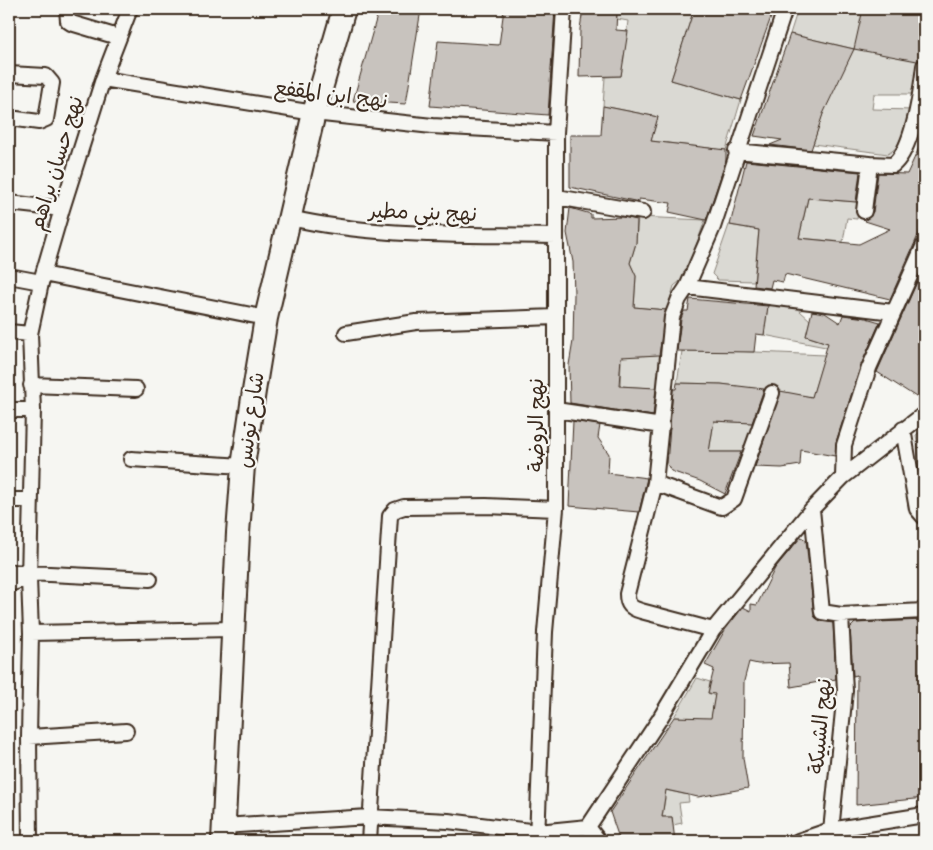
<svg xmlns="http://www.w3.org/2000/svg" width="933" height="850" viewBox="0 0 933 850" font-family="Caveat,'Playpen Sans Arabic',sans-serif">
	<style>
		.green { fill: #dad9d3; stroke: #8a8278 }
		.building { fill: #c8c3be; stroke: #3b2a1e }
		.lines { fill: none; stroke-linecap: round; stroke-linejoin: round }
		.minor-casing { stroke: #3b2a1e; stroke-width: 18 }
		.primary-casing { stroke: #3b2a1e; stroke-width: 26 }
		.minor { stroke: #f6f6f2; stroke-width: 14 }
		.primary { stroke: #f6f6f2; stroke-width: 22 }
		.labels { text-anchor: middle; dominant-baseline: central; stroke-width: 4.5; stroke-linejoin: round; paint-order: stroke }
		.street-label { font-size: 21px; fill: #3b2a1e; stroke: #f6f6f2 }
	</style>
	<rect width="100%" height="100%" fill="#f6f6f2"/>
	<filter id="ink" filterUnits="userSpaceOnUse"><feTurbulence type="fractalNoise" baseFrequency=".02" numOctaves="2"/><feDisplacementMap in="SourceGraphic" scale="10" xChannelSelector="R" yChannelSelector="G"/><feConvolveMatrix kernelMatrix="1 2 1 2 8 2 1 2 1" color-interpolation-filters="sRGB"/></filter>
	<g filter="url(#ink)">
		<path class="green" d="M617 9H694L671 80 741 100 726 150 651 141 658 117 603 106 605 77 621 76 628 21 617 19Z
			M798 9H863L855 49 880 50 922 61 913 94H874L872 109 914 110 896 148 888 154 813 144 826 104 854 49 790 34Z
			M816 163 831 166 829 200 860 202 857 219 847 218 843 242 799 238Z
			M638 217 705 220 685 277 674 286 667 310 634 307 636 276 630 263 636 243Z
			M729 225 759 230 754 281 718 280 712 274Z
			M768 303 802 304 800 311 810 320 806 336 843 348 841 350 764 335Z
			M615 342 639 356 663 354V389L620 386 621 362Z
			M682 351H732L825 355 812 397 721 384 677 383Z
			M714 421 755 423 745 452H709Z
			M924 429V471L921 472 916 435Z
			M697 678 710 682 708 693 715 696 711 719 674 717Z
			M656 788 688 795 689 802 679 803 682 823 673 825 672 817H662L665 798 656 797Z"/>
		<path class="building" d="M379 9H421L406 104 353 101Z
			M504 9H555L548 115 430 106 438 41 499 45Z
			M583 9H617L616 30 628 31 621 76 579 77 580 29Z
			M694 9H774L741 100 671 80Z
			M863 9H924L923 58 917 61 854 49Z
			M790 34 854 49 823 114 811 150 770 145 782 140 754 136Z
			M603 106 658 117 651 141 726 150V161L706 220 669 212 671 203 639 199V202L570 187V135H601Z
			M924 137V222L890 299 785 274 783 282 772 280 770 288 754 286 759 230 730 225 746 161 860 172 856 202 808 198 799 238 859 244 890 229 865 221 873 212 878 173 907 174Z
			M570 208 591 214V218L623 217 637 220 636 243 630 263 636 276 634 307 666 310 659 355 621 357 619 386 656 388 653 416 570 403 569 365 573 341 574 294 573 262 567 233Z
			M917 282 924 286V402L877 372Z
			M690 299 768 306 764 335 756 334 754 352 677 351 681 319 684 311H688Z
			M812 311 825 313 840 323 843 315 866 318 880 322 861 365 836 442 835 456 801 450 800 465 782 468 755 467 780 391 812 397 828 343 806 336Z
			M677 383 721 384 764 389 752 423 714 421 709 452H741L725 494 700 481 671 471 667 464 673 389H676Z
			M573 421 600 425 598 438 609 454 608 473 647 478 639 512 569 506Z
			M801 537 806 540 814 616 820 621 833 623 836 679 791 687 789 663 758 664 749 662 744 681 743 758 748 788 698 797 666 790 662 817H672L675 841H620L610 812 674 717 711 718 715 694 708 693 714 669 705 665 725 630 743 607 751 611V604L757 605 775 568Z
			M924 620V798L856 805 857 675 853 676 850 628 855 623Z"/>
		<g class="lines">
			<defs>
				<path id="minor" d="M67 9 68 21 71 23 118 37
					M9 74 46 76 52 83 46 119 39 122 9 118
					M103 79 314 113 432 126 556 133
					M736 151 870 164 893 165C913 149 921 91 924 66
					M557 197 643 212
					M9 203 62 209
					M864 211 870 164
					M290 218C377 238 468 234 556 236
					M43 274 266 318
					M9 276 41 282
					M687 287 713 227 785 9
					M9 332 30 334
					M346 333 416 322 555 317
					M31 385 136 389
					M772 393 734 499 722 507 718 506 655 483 672 317 679 299 687 287 893 312
					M9 410H33
					M556 410 662 426
					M903 429 917 509 924 517
					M131 459 243 466
					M843 477 844 445 869 368 924 245
					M655 483 627 594C627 605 631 608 641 611L713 630
					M9 500H31
					M812 509 822 612 841 615 924 611
					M9 572 150 579
					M9 584 29 578
					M31 633 232 629
					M29 737 126 731
					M223 826 369 817 448 821 538 832 588 827 659 720 713 630 812 509 843 477 924 414
					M588 827 599 841
					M537 839 545 632 556 509V133L564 9
					M30 841 29 737 31 633 29 578 33 410 30 334 43 274 62 209 103 79 130 9
					M369 841 390 516 395 510 404 507 486 506 556 509
					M798 841 830 830 924 815
					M830 841 845 691 841 615"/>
				<path id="primary" d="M223 841 238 533 243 466 254 391 266 318 314 113 344 9"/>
			</defs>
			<use href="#minor" class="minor-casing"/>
			<use href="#primary" class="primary-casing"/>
			<use href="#minor" class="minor"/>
			<use href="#primary" class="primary"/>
		</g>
	</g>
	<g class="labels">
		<g class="street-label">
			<text transform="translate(331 94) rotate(7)">نهج ابن المقفع</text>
			<text transform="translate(56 163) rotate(-73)">نهج حسان براهم</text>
			<text transform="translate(423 212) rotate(2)">نهج بني مطير</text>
			<text transform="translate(250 420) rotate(-82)">شارع تونس</text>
			<text transform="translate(536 425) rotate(-90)">نهج الروضة</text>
			<text transform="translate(820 726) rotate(-85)">نهج الشبيكة</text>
		</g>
	</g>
	<rect width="933" height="850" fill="none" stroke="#f6f6f2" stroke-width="30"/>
	<rect x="15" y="15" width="903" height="820" fill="none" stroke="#3b2a1e" stroke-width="2" filter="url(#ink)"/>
</svg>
